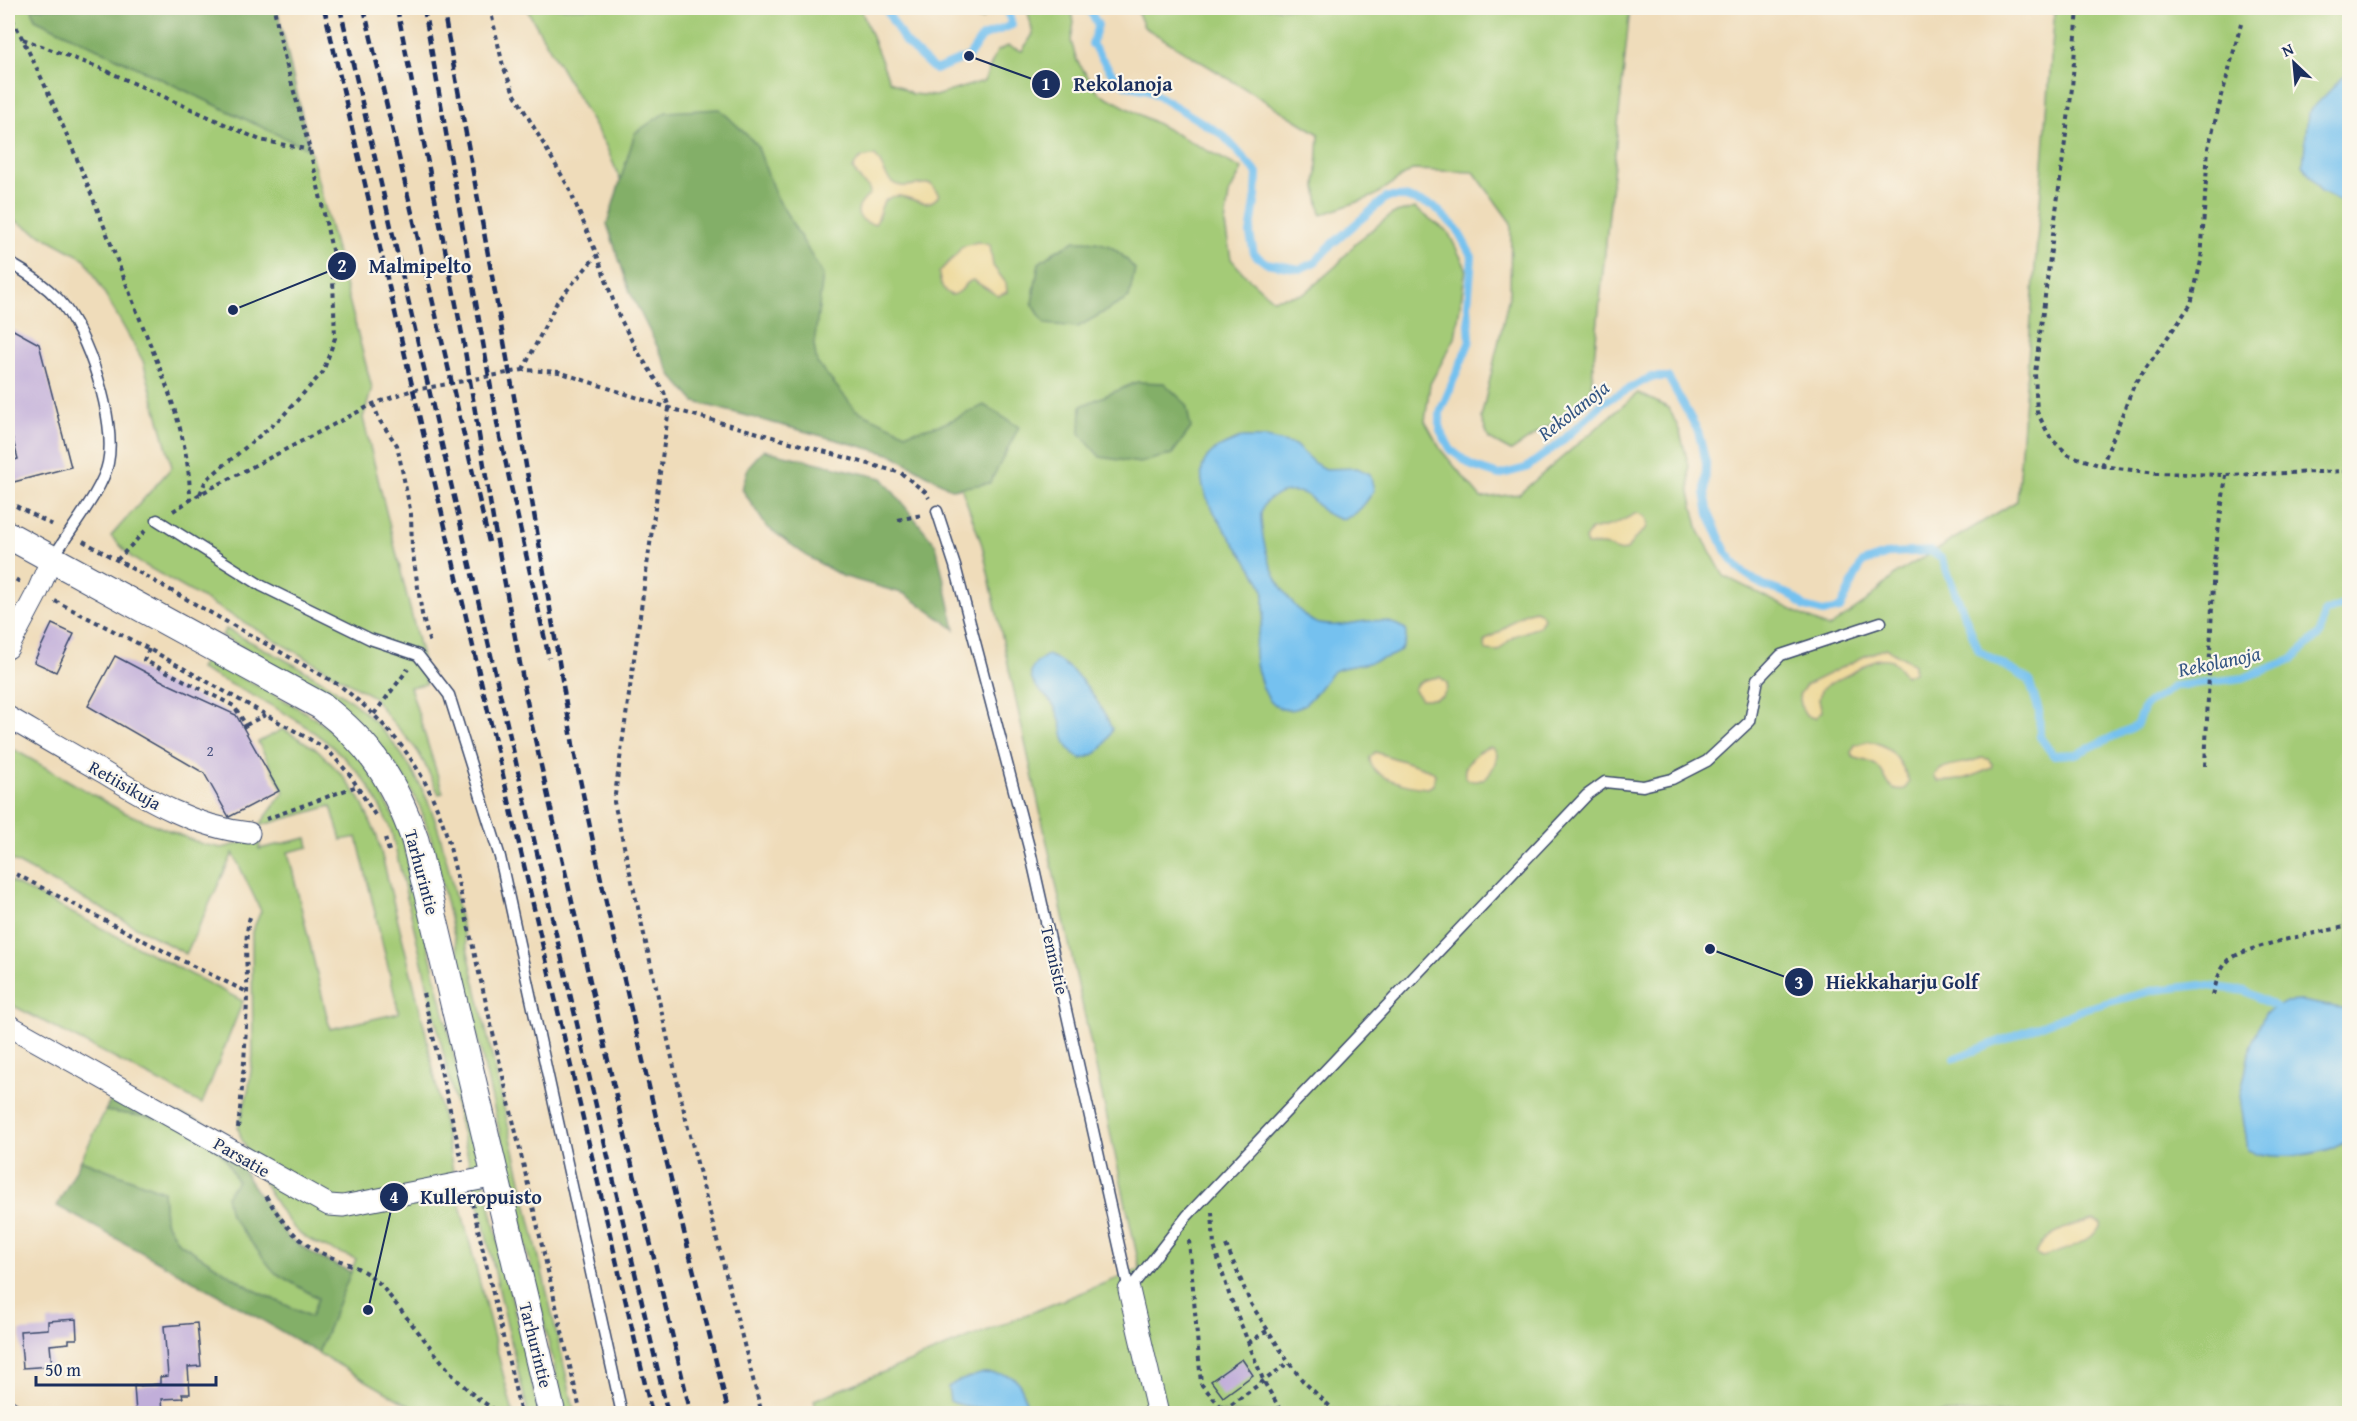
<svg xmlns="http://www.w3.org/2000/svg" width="2357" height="1421" viewBox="0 0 2357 1421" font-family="'Gentium Book Plus',serif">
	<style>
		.green { fill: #a4cb77; stroke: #607d6a; stroke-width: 1.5 }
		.forest { fill: #83af68; stroke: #4f6f63; stroke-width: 1.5 }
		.sand { fill: #eeda9e; stroke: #84847e; stroke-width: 1.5 }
		.water { fill: #75c1ef; stroke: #4878a6; stroke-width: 1.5 }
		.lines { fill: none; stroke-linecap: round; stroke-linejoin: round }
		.stream { stroke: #75c1ef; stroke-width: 8 }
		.building { fill: #c1aed9 }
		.service-casing { stroke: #3b496c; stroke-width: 13 }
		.minor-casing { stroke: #3b496c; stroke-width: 23 }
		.tertiary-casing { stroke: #3b496c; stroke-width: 29 }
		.path { stroke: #3b496c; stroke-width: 4; stroke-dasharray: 4.5 4.5; stroke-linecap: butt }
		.service { stroke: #fff; stroke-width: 10 }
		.minor { stroke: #fff; stroke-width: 21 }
		.tertiary { stroke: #fff; stroke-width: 27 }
		.rail { stroke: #1b2f5e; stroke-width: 4.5; stroke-dasharray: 9 4.5; stroke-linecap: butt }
		.labels { text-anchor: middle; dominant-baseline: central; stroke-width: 4.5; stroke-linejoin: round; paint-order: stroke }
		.number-label { font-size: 15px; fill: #444f7d }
		.street-label { font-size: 18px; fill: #1b2f5e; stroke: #fbf7ec }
		.water-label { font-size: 20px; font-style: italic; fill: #325482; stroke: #fbf7ec }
		.leader { fill: none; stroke: #1b2f5e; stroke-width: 2 }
		.callout-dot { fill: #1b2f5e; stroke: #fbf7ec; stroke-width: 2 }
		.mark-label { font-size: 18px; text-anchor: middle; font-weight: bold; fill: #fff }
		.callout-label { font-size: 20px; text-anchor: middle; font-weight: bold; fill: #1b2f5e; stroke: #fbf7ec; stroke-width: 4.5; stroke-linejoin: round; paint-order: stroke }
	</style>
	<rect width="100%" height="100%" fill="#fbf7ec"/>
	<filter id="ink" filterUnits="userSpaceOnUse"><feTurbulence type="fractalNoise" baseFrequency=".0167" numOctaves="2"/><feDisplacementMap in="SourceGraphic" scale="12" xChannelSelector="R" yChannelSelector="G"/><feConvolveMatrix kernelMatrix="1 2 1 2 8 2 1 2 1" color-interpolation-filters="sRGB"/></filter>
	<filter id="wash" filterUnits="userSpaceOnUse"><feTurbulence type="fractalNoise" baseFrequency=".008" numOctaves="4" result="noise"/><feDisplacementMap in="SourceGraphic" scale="24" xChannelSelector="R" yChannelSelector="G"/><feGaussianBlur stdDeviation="1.35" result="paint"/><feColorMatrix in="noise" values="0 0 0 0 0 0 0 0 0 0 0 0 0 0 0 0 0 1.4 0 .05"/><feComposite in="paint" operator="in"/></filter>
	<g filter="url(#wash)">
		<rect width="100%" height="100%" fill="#efdcba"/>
		<path class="green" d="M8 8H32L35 19 310 150 372 388 363 418 421 653 426 684 410 687 443 793 439 794C432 780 426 765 418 752 404 732 385 717 374 697L132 558 111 536 172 467 143 361 85 259 8 217Z
			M526 8H858L862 12 889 80 912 94 935 96 984 81 997 51 1008 46 1022 51 1033 34 1027 8H1069L1074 22 1071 41 1077 61 1099 93 1242 169 1229 194 1225 225 1231 259 1245 275 1272 299 1304 294 1337 265 1358 241 1378 225 1392 214 1415 208 1448 232 1466 268 1455 338 1430 384 1425 421 1441 450 1481 498 1519 494 1638 393 1669 408 1680 432 1689 467 1690 493 1699 531 1724 576 1828 628 1866 602 1897 573 2017 501 2055 8H2349V1413H817L814 1400 1140 1269 982 545 960 484 900 451 711 397 606 146Z
			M945 8H989L983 19 949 16Z
			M1136 8H1630L1590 398 1511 451 1489 439 1481 418 1510 292 1511 223 1474 172 1412 170 1374 196 1321 215 1316 187 1319 134 1144 27Z
			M226 629C269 652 318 674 356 705 391 733 419 775 434 817 443 841 448 867 454 892L575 1413H565L432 841 420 807 406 781 379 743 349 712 222 635Z
			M205 660C261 689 328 714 366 767 380 787 390 811 401 832L539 1413H528L391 830C384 815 377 799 368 785 326 728 262 700 200 669Z
			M283 729 318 750 343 776 360 799 377 836 426 1034 459 1201 513 1413H422L318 1353 356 1259C339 1252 310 1244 297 1231 276 1212 255 1164 241 1138L238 1127 248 1092 253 1056 252 932 261 911 233 853 186 954 8 858V746L123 812 202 844 222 848 261 838 259 849 307 838 309 847 288 852 330 1029 399 1013 357 837 341 840 331 806 259 826 284 792 258 742Z
			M8 880 243 1001 202 1104 8 1003Z
			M105 1111 192 1123 225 1158 237 1181 274 1272 318 1298 311 1317 252 1289 178 1242 165 1221 163 1191 81 1160Z"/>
		<path class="forest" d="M32 8H277L310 150 35 19Z
			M720 109 757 145 775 194 823 275 814 345 817 363 856 410 906 433 943 424 984 405 1019 427 990 483 952 489 893 455 695 402 672 376 630 292 607 224 635 133 666 112Z
			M1075 241C1105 240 1116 246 1135 269L1129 298 1078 327 1045 324 1032 303 1039 263 1057 250Z
			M1137 382 1164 383 1186 404 1191 428 1172 454 1140 463 1100 457 1080 434 1081 406Z
			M763 450 882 478 936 545 955 629 905 594 842 576 807 556 766 526 742 489 748 467Z
			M113 1096 193 1118 216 1128 224 1137 249 1180 288 1238 319 1257 351 1272 318 1353 221 1296 57 1206 81 1160 163 1191 165 1221 178 1242 252 1289 311 1317 318 1298 274 1272 230 1215 226 1196 237 1181 225 1158 192 1123 105 1111Z"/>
		<path class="sand" d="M875 156C883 164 883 173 890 180 900 192 919 182 931 184L939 195C925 217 902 183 884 202 879 208 881 217 875 224 870 224 866 223 862 219 852 211 863 201 870 194L869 188 862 182 853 169C856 158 865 156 875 156Z
			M977 242 990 245 993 266 1006 283 1007 292 998 296 973 280C965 282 965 288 959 292 946 302 939 282 939 273 946 262 954 261 961 247Z
			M1637 513C1645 515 1649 519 1647 527L1633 541 1627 550 1618 551 1603 545H1587L1585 539 1591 530 1613 525Z
			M1535 610 1541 613 1544 618 1539 627 1514 636 1498 651 1486 650 1484 642C1489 636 1495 635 1501 631 1512 622 1519 613 1535 610Z
			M1886 648 1914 664V673L1905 675 1892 660C1873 656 1870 663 1855 671 1843 678 1832 681 1821 690L1819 700 1822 711 1815 718 1806 716 1802 709 1799 695 1806 685 1865 656Z
			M1440 677 1447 683V688L1443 696 1435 699H1421L1414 691C1416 679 1430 679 1440 677Z
			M1868 741C1890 743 1902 762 1909 782L1905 789C1885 793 1889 777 1877 766 1870 761 1861 760 1853 757L1851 752 1855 745Z
			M1490 747 1494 749 1497 754C1492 794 1450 784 1470 761 1475 754 1482 749 1490 747Z
			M1375 752 1431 770 1435 774 1433 785 1428 788C1412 787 1368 779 1370 757Z
			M1981 758 1988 759 1992 764 1991 768C1975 776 1955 783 1938 781L1934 776C1942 762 1968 765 1981 758Z
			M2093 1220 2101 1223V1227C2084 1245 2065 1250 2042 1257L2036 1254C2042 1233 2074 1224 2093 1220Z"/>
		<path class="water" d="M2349 66V201H2340L2321 192 2303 165 2308 113 2345 75Z
			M1241 438H1266L1295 445 1314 463 1326 469 1357 468 1370 474 1374 490C1361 511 1346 531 1321 509 1317 505 1310 496 1305 494 1286 487 1259 497 1261 519 1263 553 1274 583 1298 609 1304 615 1312 623 1320 624 1351 630 1375 610 1405 629 1411 655 1387 657 1368 663 1358 666 1340 666 1333 672 1319 684 1305 722 1276 706 1263 699 1254 663 1255 648 1256 634 1265 623 1264 609 1264 602 1265 593 1262 586 1250 555 1174 484 1212 452 1219 446 1232 442 1241 438Z
			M1047 655C1077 666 1099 701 1112 729 1106 746 1099 755 1081 759 1057 745 1067 727 1054 706 1047 695 1029 686 1031 672 1032 664 1041 660 1047 655Z
			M2301 1001 2341 1008H2349V1140C2326 1155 2274 1162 2248 1150L2240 1096 2251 1045 2265 1013 2284 1002Z
			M983 1373C1009 1373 1021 1375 1026 1403 1014 1415 964 1408 950 1401L948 1387 956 1382Z"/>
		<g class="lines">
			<path class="stream" d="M885 8 905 42 935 70 969 56 982 37 1012 25 1007 8
				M1088 8 1098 25 1092 44 1111 72 1125 85 1148 90 1223 135 1257 173 1256 196 1250 234 1254 254 1266 263 1300 269 1315 262 1331 245 1387 197H1405L1434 206 1457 229 1472 257 1468 305 1470 341 1440 412V430L1451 450 1472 466 1499 475 1526 468 1561 442 1604 402 1651 377H1668L1698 431 1706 463 1705 493 1709 514 1726 552 1740 570 1762 585 1791 595 1805 607 1823 612 1840 609 1862 563 1891 553 1931 551 1942 559 1979 651 2029 680 2039 711 2040 737 2053 755 2076 754 2136 726 2144 706 2175 686 2243 678 2291 660 2320 634 2324 613 2342 605 2350 610
				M1955 1058 2087 1008 2155 990 2201 985 2245 991 2276 1007"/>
		</g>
		<g id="blocks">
			<path class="building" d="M8 327 39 344 71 467 10 483 8 462 18 459 8 421Z
				M52 624 74 634 56 672 34 662Z
				M115 656 166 683 236 715 279 791 229 817 204 773 88 706Z
				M76 1319 77 1339H69V1343L50 1345 52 1366 23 1368 20 1331 48 1329V1321Z
				M197 1323 201 1366 188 1367 190 1394H182L183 1398 162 1399 163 1413H136L134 1386 160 1384V1377L168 1376 164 1326Z
				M1242 1359 1253 1375 1223 1397 1211 1381Z"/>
		</g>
	</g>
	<g filter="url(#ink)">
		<use href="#blocks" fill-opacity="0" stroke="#3b496c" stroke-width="1.5"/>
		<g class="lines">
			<defs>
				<path id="service" d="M8 262C26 272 44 284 59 300 88 332 117 421 108 463 103 490 68 532 53 558
					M937 511 955 566 1031 855 1129 1290
					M157 520 262 586 370 639 418 655 449 695 500 857 622 1414
					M1129 1290 1187 1216 1587 795 1605 782 1643 786 1672 779 1707 761 1750 721 1758 679 1781 655 1881 622"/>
				<path id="minor" d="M8 648 37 593 52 558
					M8 717C39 735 71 754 103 772 149 800 195 827 249 833
					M8 1025 329 1205 343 1206 496 1176
					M1129 1290 1158 1414
					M8 1410 14 1414"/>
				<path id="tertiary" d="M8 535 321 706C371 744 394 781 415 840L552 1414"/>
			</defs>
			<use href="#service" class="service-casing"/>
			<use href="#minor" class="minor-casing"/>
			<use href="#tertiary" class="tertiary-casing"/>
			<path class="path" d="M490 8 503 66 514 93 569 188 597 255 618 314 636 349 664 392 669 408 614 802 687 1124 762 1414
				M2078 8 2072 88 2035 373 2037 412 2051 439 2069 455 2102 466 2155 473 2226 475 2350 471
				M8 11C57 103 95 202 132 299 157 364 190 429 190 499
				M23 39 100 68 260 140 310 150
				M523 370 557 302 597 255
				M373 404 380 421 397 445 411 514 412 548 422 614 430 644
				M2102 466 2134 385 2191 304 2201 261 2208 148 2241 24
				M200 494 206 480 280 419 323 372 335 338 332 250 310 150 283 52 274 8
				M8 502 55 526
				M173 511 200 494 373 404 410 391 523 370 559 372 669 408 901 473 925 492 929 498
				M898 520 922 515
				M83 541 339 685C395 728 430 775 449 843L581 1414
				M117 560 145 531
				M8 575 20 582
				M55 601 149 649 327 749 350 775 375 815
				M149 649 144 660 234 706 246 725 243 727
				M374 714 408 669
				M246 725 267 714
				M2205 766 2214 561 2226 475
				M266 819 357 786
				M385 838 390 854
				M8 870 183 961 247 992
				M423 993 462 1161
				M2213 995C2216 983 2219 970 2228 961 2242 946 2325 931 2350 926
				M238 1128C243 1084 246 1039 247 995 248 969 243 942 250 917
				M266 1196C282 1222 297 1243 326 1255 349 1265 360 1266 380 1284L455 1378 477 1398 501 1414
				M472 1203 521 1414
				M1212 1212 1214 1246 1229 1294 1264 1382 1283 1414
				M1189 1240 1201 1384 1224 1410V1414
				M1226 1245 1251 1304 1289 1363 1303 1381 1338 1414
				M1248 1343 1268 1330
				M1224 1410 1288 1363"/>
			<use href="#service" class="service"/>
			<use href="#minor" class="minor"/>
			<use href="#tertiary" class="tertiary"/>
			<path class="rail" d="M324 8 652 1414
				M340 8 668 1414
				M364 8 489 542
				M397 8 463 339 494 525 530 717 629 1153 691 1414
				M424 8 498 428 549 658
				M443 8 519 424 574 751 603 889 663 1147 729 1414"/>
		</g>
	</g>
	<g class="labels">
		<g class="number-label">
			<text x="210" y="750">2</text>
		</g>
		<g class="street-label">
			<text transform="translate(125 785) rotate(30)">Retiisikuja</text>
			<text transform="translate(422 872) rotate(75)">Tarhurintie</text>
			<text transform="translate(1055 960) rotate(77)">Tennistie</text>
			<text transform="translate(242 1157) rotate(30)">Parsatie</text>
			<text transform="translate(536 1345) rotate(76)">Tarhurintie</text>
		</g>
		<g class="water-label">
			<text transform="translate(1573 410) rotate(-38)">Rekolanoja</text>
			<text transform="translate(2219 661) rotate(-12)">Rekolanoja</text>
		</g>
	</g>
	<path class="leader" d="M969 56L1046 84M233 310L342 266M1710 949L1799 982M368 1310L394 1197"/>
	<g class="callout-dot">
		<circle cx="969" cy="56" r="6"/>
		<circle cx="233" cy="310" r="6"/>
		<circle cx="1710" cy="949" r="6"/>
		<circle cx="368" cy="1310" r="6"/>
		<circle cx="1046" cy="84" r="15"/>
		<circle cx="342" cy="266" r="15"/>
		<circle cx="1799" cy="982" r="15"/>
		<circle cx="394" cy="1197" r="15"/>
	</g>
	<g class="mark-label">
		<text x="1046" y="90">1</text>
		<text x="342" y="272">2</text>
		<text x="1799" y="989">3</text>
		<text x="394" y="1203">4</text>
	</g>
	<g class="callout-label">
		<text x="1123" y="91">Rekolanoja</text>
		<text x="420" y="273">Malmipelto</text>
		<text x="1902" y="989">Hiekkaharju Golf</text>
		<text x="481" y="1204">Kulleropuisto</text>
	</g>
	<rect width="2357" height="1421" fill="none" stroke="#fbf7ec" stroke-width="30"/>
	<g transform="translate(2294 63) rotate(334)" stroke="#fbf7ec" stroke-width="4.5" paint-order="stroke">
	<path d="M0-4.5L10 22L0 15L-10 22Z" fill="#1b2f5e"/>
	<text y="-9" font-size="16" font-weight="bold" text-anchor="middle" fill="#1b2f5e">N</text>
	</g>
	<path d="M36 1376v9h180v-9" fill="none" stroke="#1b2f5e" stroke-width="3"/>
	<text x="45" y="1376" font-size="18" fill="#1b2f5e" stroke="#fbf7ec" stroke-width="4.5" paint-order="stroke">50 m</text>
</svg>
